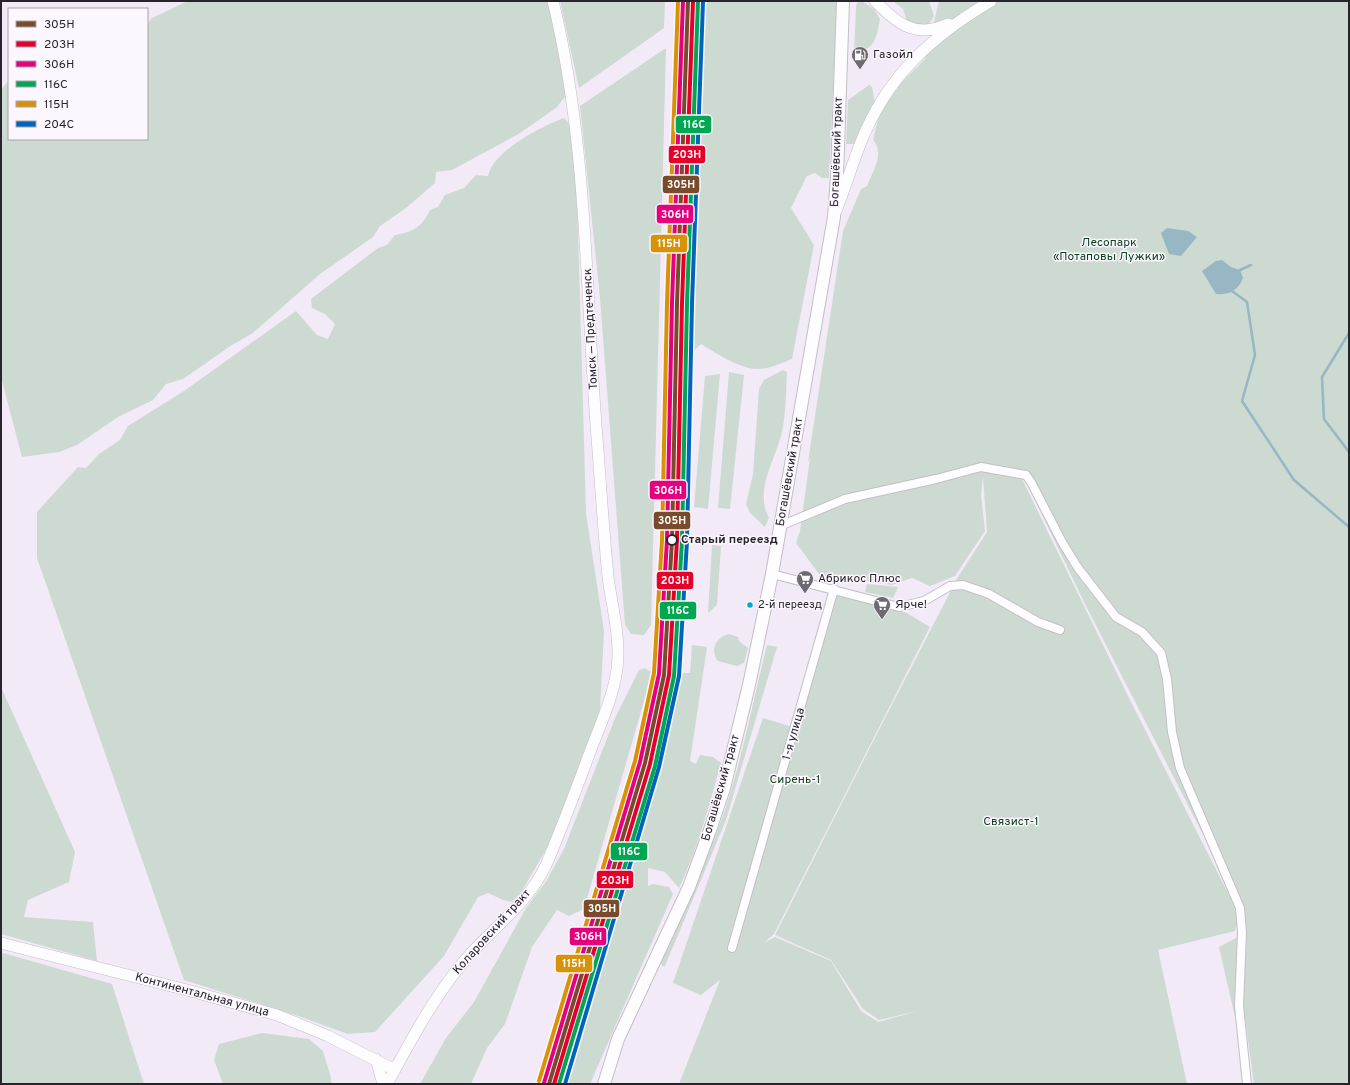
<svg xmlns="http://www.w3.org/2000/svg" width="1350" height="1085" viewBox="0 0 1350 1085" font-family="Overpass,sans-serif">
	<style>
		.green { fill: #cddad1 }
		.water { fill: #96b7c3 }
		.lines { fill: none; stroke-linecap: round; stroke-linejoin: round }
		.stream { stroke: #96b7c3; stroke-width: 2.5 }
		.street-casing { stroke: #c4bec7; stroke-width: 10 }
		.secondary-casing { stroke: #c4bec7; stroke-width: 12 }
		.primary-casing { stroke: #c4bec7; stroke-width: 14 }
		.street { stroke: #fdfcfe; stroke-width: 8 }
		.secondary { stroke: #fdfcfe; stroke-width: 11 }
		.primary { stroke: #fdfcfe; stroke-width: 12 }
		.rail-1-casing { stroke: #fcf6ff; stroke-width: 7 }
		.rail-2-casing { stroke: #fcf6ff; stroke-width: 7 }
		.rail-3-casing { stroke: #fcf6ff; stroke-width: 7 }
		.rail-4-casing { stroke: #fcf6ff; stroke-width: 7 }
		.rail-5-casing { stroke: #fcf6ff; stroke-width: 7 }
		.rail-6-casing { stroke: #fcf6ff; stroke-width: 7 }
		.rail-1 { stroke: #7a4b2a; stroke-width: 4 }
		.rail-2 { stroke: #e4002b; stroke-width: 4 }
		.rail-3 { stroke: #e5007d; stroke-width: 4 }
		.rail-4 { stroke: #00a651; stroke-width: 4 }
		.rail-5 { stroke: #d89206; stroke-width: 4 }
		.rail-6 { stroke: #0065bd; stroke-width: 4 }
		.stop-dot { fill: #fcf6ff; stroke: #28242b; stroke-width: 2 }
		.bus-dot { fill: #00a9ce; stroke: #fcf6ff; stroke-width: 1.5 }
		.labels { text-anchor: middle; dominant-baseline: central; stroke-width: 3; stroke-linejoin: round; paint-order: stroke }
		.bus-label { font-size: 11px; fill: #28242b; stroke: #fcf6ff; text-anchor: start }
		.poi-label { font-size: 12px; fill: #28242b; stroke: #fcf6ff; text-anchor: start }
		.street-label { font-size: 12px; fill: #28242b; stroke: #fcf6ff }
		.park-label { font-size: 12px; fill: #0c441c; stroke: #fcf6ff }
		.stop-label { font-size: 12px; font-weight: bold; fill: #28242b; stroke: #fcf6ff; text-anchor: start }
		.line-badge { stroke: #fcf6ff; stroke-width: 1.5 }
		.badge-label { font-size: 11px; text-anchor: middle; font-weight: bold; fill: #fff }
	</style>
	<rect width="100%" height="100%" fill="#f2eaf6"/>
	<path class="green" d="M188 1H549L567 94 556 108 517 135 452 170 436 172 435 183 406 208 380 226 373 237 320 274 253 333 232 345 183 379 166 384 153 400 118 417 77 445 59 452 22 457 1 377V90L9 80V139H147V25L152 18Z
		M560 1H665L664 28 579 88Z
		M693 1H837L829 178H822L815 173 807 176 791 208 814 245 792 359C782 363 767 370 756 369 738 368 716 353 701 344L682 362Z
		M862 1 874 9 880 19C876 41 875 47 854 55L856 7 857 3Z
		M893 1H929L934 16 927 27 907 21 903 9Z
		M939 1H1349V1084H1254L1244 1010 1235 1017 1219 947 1236 938 1243 932 1235 897 1084 602 1024 477H1021L1129 698 1233 903 1238 920 1235 931 1158 950 1187 1084H679L720 980 701 995 673 983 763 718 799 729 837 592 905 612 930 627 774 934 764 943 775 937 831 961 861 1011 878 1022 918 1011 879 1020 863 1009 831 960 775 935 884 720 958 577 987 532 983 477 981 495 985 531 955 576 930 586 912 578 892 585 819 574 796 543 800 531 810 458 808 462 843 231 861 189 867 186C873 171 885 153 873 140L879 114 900 84 925 59Z
		M666 48 651 625 644 635 631 634 625 625 600 298 580 106Z
		M869 85 872 87 875 103 854 144H846L848 100Z
		M564 118 570 125 577 193 586 513 604 631 600 709 591 740 548 846 522 891 512 902 503 900 488 893 478 897 444 956 375 1032 348 1034 298 1016 184 980 37 558V512L78 467 86 468 99 454 120 440 128 426 184 391 296 311 317 335 328 339 335 324 325 314 312 308 311 299 378 248 387 245 395 235C413 232 422 227 430 210L438 207 445 195 464 188 476 175 488 176C493 151 542 126 564 118Z
		M783 370 787 372C786 390 786 409 783 427 778 457 753 489 769 518L765 527 750 513 746 504 753 474 759 389 764 380Z
		M729 372 744 375 730 509 718 508Z
		M720 374 708 509 694 507 705 376Z
		M712 545 721 546 717 605 708 613Z
		M867 584 898 587 893 598 865 592Z
		M729 634 738 637 739 641 748 648 744 663 737 666 718 661C709 649 717 637 729 634Z
		M692 645 707 647 690 761 696 764 700 755 713 757 721 763C709 806 698 848 679 888L665 872 648 868V886L653 884 669 887 673 894 590 1084H556L603 919 630 841 637 834 633 817 639 812 642 815 644 811 656 769 672 684 679 673H690Z
		M767 645 777 647 726 820 665 966H662L661 962C682 912 706 862 725 810 743 756 753 700 767 645Z
		M645 668 651 672 646 694 584 909 569 916 557 910 532 947 505 1024 487 1048 471 1084H420L446 1038 474 1002 526 908 547 880 564 849 615 718 639 670Z
		M1 687 75 852 69 882 28 900 24 917 93 922 97 961 1 934Z
		M3 953 112 984 144 1084H1V955Z
		M262 1033 309 1039 323 1051 331 1078V1084H223L214 1060 219 1044Z"/>
	<path class="water" d="M1167 228 1188 231 1197 237 1181 256 1169 254 1161 233Z
		M1222 260 1231 267 1240 270 1243 278C1238 291 1229 295 1216 294L1202 271 1216 261Z"/>
	<g class="lines">
		<path class="stream" d="M1240 270 1251 265
			M1232 291 1247 302 1255 355 1242 401 1294 480 1349 527
			M1349 333 1322 377 1324 419 1349 452"/>
		<defs>
			<path id="street" d="M780 526 845 499 936 479 981 467 1026 475 1031 482 1062 542 1078 568 1116 617 1142 632 1161 653 1167 679 1172 732 1180 768 1240 908 1242 932 1239 1006 1247 1084
				M772 574 899 607 924 601 950 586 963 585 989 594 1038 622 1060 630
				M732 948 834 589"/>
			<path id="secondary" d="M875 1C897 24 916 39 948 24
				M836 211C845 188 852 165 861 142 887 76 932 36 991 1
				M1 943 187 990 277 1015 328 1036 395 1070
				M376 1059 383 1084
				M387 1084C409 1044 431 1002 460 966 488 931 527 906 546 865 562 828 576 790 590 752 600 725 613 698 617 669 621 639 612 607 608 577 604 535 601 492 598 450 585 300 589 148 553 1"/>
			<path id="primary" d="M604 1084 618 1039 689 887 710 830 724 788 749 685 772 574 834 217 837 176 843 1"/>
		</defs>
		<use href="#street" class="street-casing"/>
		<use href="#secondary" class="secondary-casing"/>
		<use href="#primary" class="primary-casing"/>
		<use href="#street" class="street"/>
		<use href="#secondary" class="secondary"/>
		<use href="#primary" class="primary"/>
		<defs>
			<path id="rail-1" d="M549 1084 645 763 664 675 672 540 677 303 688 1"/>
			<path id="rail-2" d="M554 1084 650 764 669 675 677 540 682 303 693 1"/>
			<path id="rail-3" d="M544 1083 640 762 659 674 667 540 672 303 683 1"/>
			<path id="rail-4" d="M559 1084 655 766 674 676 682 540 687 303 698 1"/>
			<path id="rail-5" d="M539 1081 635 761 654 673 662 540 667 303 678 1"/>
			<path id="rail-6" d="M565 1084 659 767 679 676 687 541 692 303 703 2"/>
		</defs>
		<use href="#rail-1" class="rail-1-casing"/>
		<use href="#rail-2" class="rail-2-casing"/>
		<use href="#rail-3" class="rail-3-casing"/>
		<use href="#rail-4" class="rail-4-casing"/>
		<use href="#rail-5" class="rail-5-casing"/>
		<use href="#rail-6" class="rail-6-casing"/>
		<use href="#rail-1" class="rail-1"/>
		<use href="#rail-2" class="rail-2"/>
		<use href="#rail-3" class="rail-3"/>
		<use href="#rail-4" class="rail-4"/>
		<use href="#rail-5" class="rail-5"/>
		<use href="#rail-6" class="rail-6"/>
	</g>
	<defs>
		<symbol id="fuel-pin" viewBox="-11 -11 22 30"><path d="M0 17L-7.5 6A9.5 9.5 0 1 1 7.5 6Z" fill="#6f6972" stroke="#fcf6ff"/><path d="M-5.5-6h7V0h2V4h1.3V-2.5L3-4.5l.8-.8L6-3V5H2.5V1h-1V6h-7ZM-4.2-4.7v3.2H.2V-4.7Z" fill="#fff"/></symbol>
		<symbol id="supermarket-pin" viewBox="-11 -11 22 30"><path d="M0 17L-7.5 6A9.5 9.5 0 1 1 7.5 6Z" fill="#6f6972" stroke="#fcf6ff"/><path d="M-6-5.5h2.5l.6 2H6L4.5 2H-2.5L-4.4-4H-6ZM-1.5 3.2a1.3 1.3 0 1 0 .1 0ZM3 3.2a1.3 1.3 0 1 0 .1 0Z" fill="#fff"/></symbol>
	</defs>
	<g fill-rule="evenodd">
		<use href="#fuel-pin" x="850" y="45" width="20" height="27"/>
		<use href="#supermarket-pin" x="795" y="569" width="20" height="27"/>
		<use href="#supermarket-pin" x="872" y="595" width="20" height="27"/>
	</g>
	<circle class="stop-dot" cx="672" cy="540" r="5"/>
	<circle class="bus-dot" cx="750" cy="605" r="3.5"/>
	<g class="labels">
		<g class="bus-label">
			<text x="758" y="605">2-й переезд</text>
		</g>
		<g class="poi-label">
			<text x="873" y="55">Газойл</text>
			<text x="818" y="579">Абрикос Плюс</text>
			<text x="895" y="605">Ярче!</text>
		</g>
		<g class="street-label">
			<text transform="translate(837 152) rotate(-88)">Богашёвский тракт</text>
			<text transform="translate(591 329) rotate(-93)">Томск — Предтеченск</text>
			<text transform="translate(790 472) rotate(-80)">Богашёвский тракт</text>
			<text transform="translate(794 734) rotate(-74)">1-я улица</text>
			<text transform="translate(721 788) rotate(-74)">Богашёвский тракт</text>
			<text transform="translate(492 932) rotate(-48)">Коларовский тракт</text>
			<text transform="translate(202 995) rotate(15)">Континентальная улица</text>
		</g>
		<g class="park-label">
			<text x="1109" y="243">Лесопарк<tspan x="1109" dy="14">«Потаповы Лужки»</tspan></text>
			<text x="795" y="780">Сирень-1</text>
			<text x="1011" y="822">Связист-1</text>
		</g>
		<g class="stop-label">
			<text x="681" y="540">Старый переезд</text>
		</g>
	</g>
	<g class="line-badge">
		<rect x="675" y="115" width="37" height="19" rx="4" fill="#00a651"/>
		<rect x="668" y="145" width="38" height="19" rx="4" fill="#e4002b"/>
		<rect x="662" y="175" width="38" height="19" rx="4" fill="#7a4b2a"/>
		<rect x="656" y="204" width="38" height="20" rx="4" fill="#e5007d"/>
		<rect x="650" y="234" width="38" height="19" rx="4" fill="#d89206"/>
		<rect x="649" y="480" width="38" height="20" rx="4" fill="#e5007d"/>
		<rect x="653" y="511" width="38" height="19" rx="4" fill="#7a4b2a"/>
		<rect x="656" y="571" width="38" height="19" rx="4" fill="#e4002b"/>
		<rect x="659" y="601" width="38" height="19" rx="4" fill="#00a651"/>
		<rect x="610" y="842" width="38" height="19" rx="4" fill="#00a651"/>
		<rect x="596" y="870" width="38" height="19" rx="4" fill="#e4002b"/>
		<rect x="583" y="899" width="37" height="19" rx="4" fill="#7a4b2a"/>
		<rect x="569" y="927" width="38" height="19" rx="4" fill="#e5007d"/>
		<rect x="555" y="954" width="38" height="19" rx="4" fill="#d89206"/>
	</g>
	<g class="badge-label">
		<text x="694" y="128">116С</text>
		<text x="687" y="158">203Н</text>
		<text x="681" y="188">305Н</text>
		<text x="675" y="218">306Н</text>
		<text x="669" y="247">115Н</text>
		<text x="668" y="494">306Н</text>
		<text x="672" y="524">305Н</text>
		<text x="675" y="584">203Н</text>
		<text x="678" y="614">116С</text>
		<text x="629" y="855">116С</text>
		<text x="615" y="884">203Н</text>
		<text x="602" y="912">305Н</text>
		<text x="588" y="940">306Н</text>
		<text x="574" y="967">115Н</text>
	</g>
	<rect width="1350" height="1085" fill="none" stroke="#28242b" stroke-width="4"/>
	<rect x="8" y="8" width="140" height="132" fill="#fcf6ff" stroke="#a7a2aa"/>
	<rect x="16" y="21" width="20" height="6" fill="#7a4b2a" stroke="#a7a2aa"/>
	<text x="44" y="28" font-size="12" fill="#28242b">305Н</text>
	<rect x="16" y="41" width="20" height="6" fill="#e4002b" stroke="#a7a2aa"/>
	<text x="44" y="48" font-size="12" fill="#28242b">203Н</text>
	<rect x="16" y="61" width="20" height="6" fill="#e5007d" stroke="#a7a2aa"/>
	<text x="44" y="68" font-size="12" fill="#28242b">306Н</text>
	<rect x="16" y="81" width="20" height="6" fill="#00a651" stroke="#a7a2aa"/>
	<text x="44" y="88" font-size="12" fill="#28242b">116С</text>
	<rect x="16" y="101" width="20" height="6" fill="#d89206" stroke="#a7a2aa"/>
	<text x="44" y="108" font-size="12" fill="#28242b">115Н</text>
	<rect x="16" y="121" width="20" height="6" fill="#0065bd" stroke="#a7a2aa"/>
	<text x="44" y="128" font-size="12" fill="#28242b">204С</text>
</svg>
